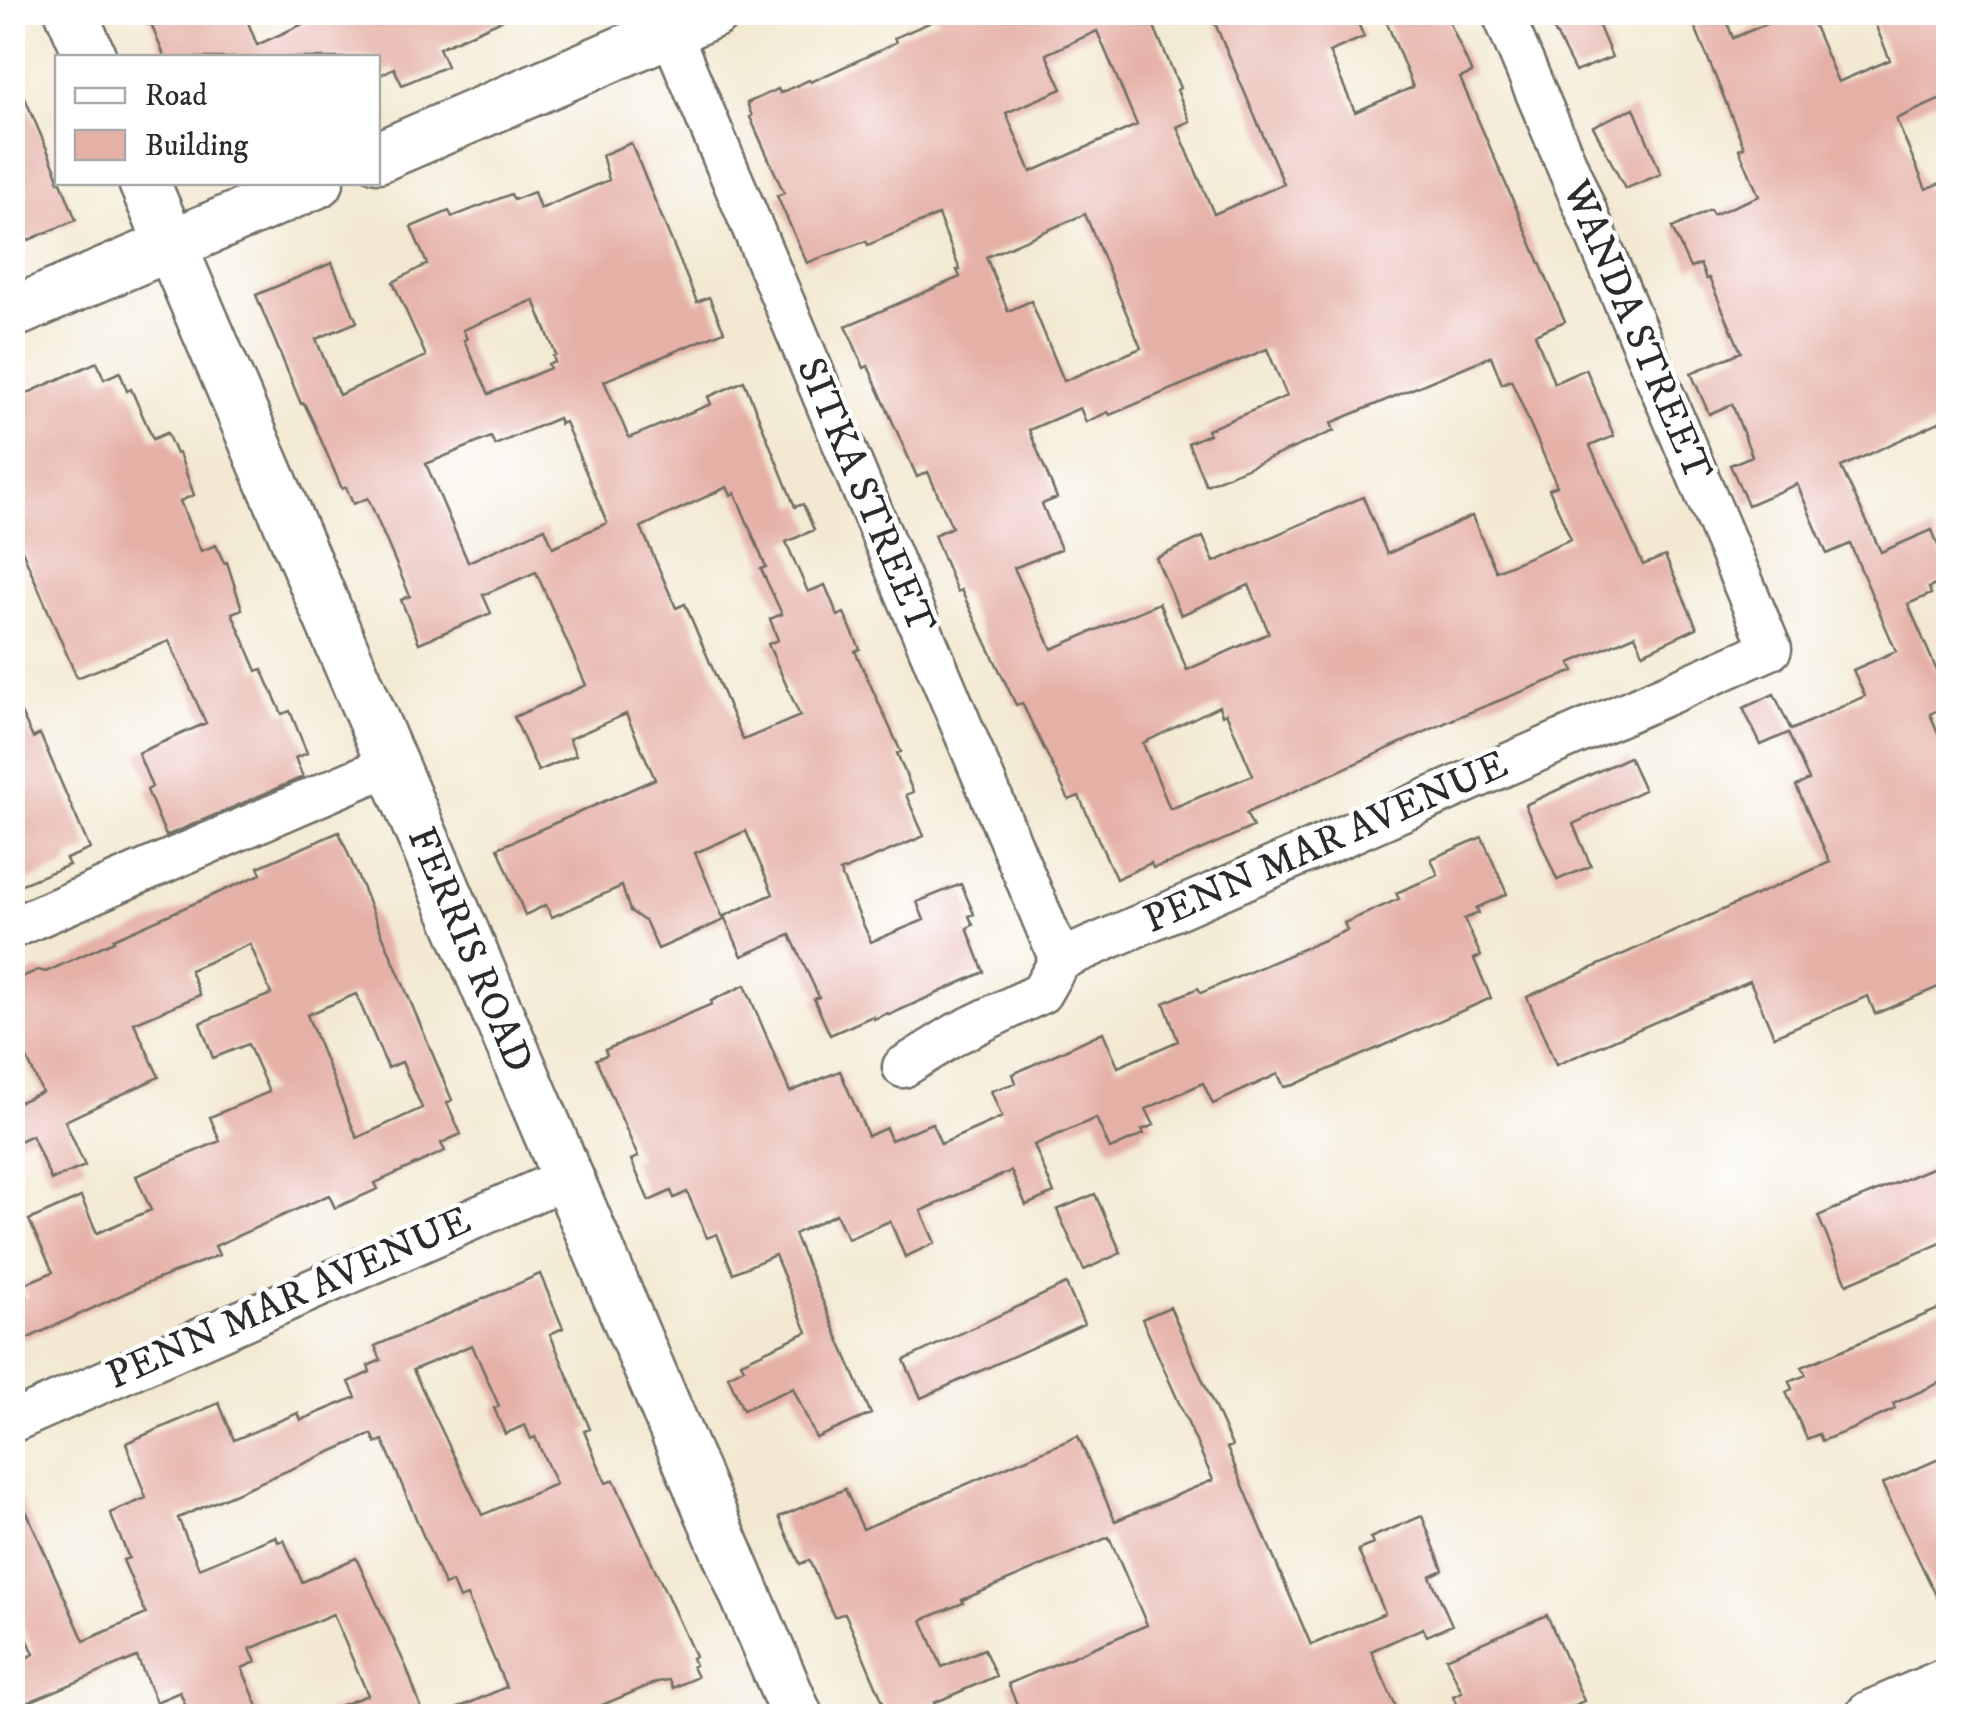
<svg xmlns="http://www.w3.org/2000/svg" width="1961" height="1729" viewBox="0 0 1961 1729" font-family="'IM FELL DW Pica',serif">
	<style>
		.building { fill: #e5b1a7; fill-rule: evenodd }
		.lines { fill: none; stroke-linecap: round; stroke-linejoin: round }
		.minor-casing { stroke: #716e65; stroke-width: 45 }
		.tertiary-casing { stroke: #716e65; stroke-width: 55 }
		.minor { stroke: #fff; stroke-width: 40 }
		.tertiary { stroke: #fff; stroke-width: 50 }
		.labels { text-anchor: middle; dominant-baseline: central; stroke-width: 9; stroke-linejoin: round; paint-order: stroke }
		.street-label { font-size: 40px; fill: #2b2b2b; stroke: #fff }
	</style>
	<rect width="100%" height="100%" fill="#fff"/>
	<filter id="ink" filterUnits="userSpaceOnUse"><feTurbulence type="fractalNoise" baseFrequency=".01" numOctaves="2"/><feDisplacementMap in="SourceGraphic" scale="20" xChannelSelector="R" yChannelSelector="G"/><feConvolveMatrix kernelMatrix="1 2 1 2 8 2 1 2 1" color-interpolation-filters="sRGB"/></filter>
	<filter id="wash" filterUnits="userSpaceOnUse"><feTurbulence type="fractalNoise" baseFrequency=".0048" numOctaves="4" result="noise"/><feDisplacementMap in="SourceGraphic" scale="40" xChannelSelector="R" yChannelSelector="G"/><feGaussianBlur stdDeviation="2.25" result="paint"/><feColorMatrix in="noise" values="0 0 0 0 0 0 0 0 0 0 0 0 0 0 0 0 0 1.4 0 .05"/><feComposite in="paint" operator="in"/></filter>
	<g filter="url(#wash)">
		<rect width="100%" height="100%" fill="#f3e9d2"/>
		<g id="blocks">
			<path class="building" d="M146 12H244L257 45 327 13 333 25 362 12H520L439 48 447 66 402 85 394 68 378 76V58H165Z
				M936 12H1148L1180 88 1177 90 1190 121 1177 127 1214 214 1284 184 1210 12H1353L1364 37 1329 52 1355 112 1413 87 1385 18 1399 12H1445L1472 73 1460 78 1565 321 1535 334 1554 383 1586 369 1614 436 1590 446 1643 565 1665 556 1697 628 1643 653 1635 635 1570 663 1574 671 1458 717 1246 813 1253 827 1175 861 1153 868 1151 863 1116 879 1079 796 1069 800 1022 703 1016 705 961 590 957 592 934 535 952 527 928 472 917 477 868 366 864 368 846 326 960 277 957 270H960L938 215 868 245 866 241 807 263 777 196 784 193 750 117 752 116 747 103 778 89 780 93 809 80 811 82 881 50 896 42 894 38 938 19ZM1097 31 1137 125 1031 172 1006 113 1062 89 1046 54ZM1085 214 1141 348 1064 381 1031 301 1008 311 986 257ZM1267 349 1287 396 1207 430 1209 434 1188 443 1206 485 1334 431 1331 423 1491 356 1502 384 1511 380 1557 486 1549 489 1571 539 1496 571 1472 516 1387 554 1363 497 1214 562 1203 537 1156 558 1181 615 1249 585 1269 633 1187 670 1159 603 1052 649 1014 568 1061 549 1042 504 1057 498 1029 430 1080 408 1086 422 1108 412 1110 415ZM1219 706 1222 715 1226 713 1253 775 1170 809 1143 743Z
				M1545 12H1593L1612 57 1575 72Z
				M1689 12H1723L1733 38 1794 12H1808L1838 82 1890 60 1870 12H1948V96L1896 119 1926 189 1948 180V418L1841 467 1881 552 1932 530 1948 570V579L1929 588 1931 594 1908 604 1937 671 1948 666V705L1930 714 1948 756V983L1875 1014 1868 996 1774 1036 1750 981 1556 1065 1527 997 1830 862 1796 786 1809 780 1788 733 1761 745 1743 708 1774 694 1791 730 1865 696 1853 670 1896 651 1850 544 1827 554 1797 484 1748 505 1730 465 1752 456 1732 404 1709 414 1691 373 1741 352 1709 278 1706 279 1700 264 1690 268 1672 228 1710 210 1713 215 1759 196 1739 149 1744 147Z
				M12 68 58 175V182H61L76 220 12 247Z
				M1634 108 1661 174 1625 189 1593 126Z
				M631 143 697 302 709 297 724 331 604 381 629 438 711 404 708 397 744 381 795 507 803 504 814 530 786 542 808 592 825 585 838 616 844 613 860 649 855 651 901 752 897 753 913 792 906 795 924 836 840 872 871 942 924 920 917 902 961 884 974 914 969 916 973 925 967 928 984 972 889 1015 888 1013 874 1019 873 1016 830 1035 814 999 819 997 790 935 742 956 724 916 773 894 746 831 695 853 724 920 658 949 646 922 630 911 622 886 552 917 546 905 525 915 498 848 655 779 626 714 569 739 576 755 538 771 514 717 586 685 536 572 483 595 491 613 419 643 401 600 410 596 368 498 353 504 346 487 342 489 315 426 304 403 301 404 256 295 332 263 357 322 316 339 339 395 426 356 393 282 427 264 411 227 449 211 452 217 511 194 514 200 534 192 540 209 609 180 602 155ZM534 300 556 355 553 356 555 362 548 364 550 368 489 394 464 340 467 339 463 330ZM558 418 560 424 565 422 607 523 553 547 545 528 468 562 426 464 491 437 495 445ZM727 487 731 495 735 493 766 567 761 569 782 614 770 619 778 640 768 644 800 716 743 740 685 604 676 608 641 527Z
				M97 362 104 379 120 372 127 391 131 389 153 439 167 433 176 454 179 453 194 495 180 501 191 529 201 551 216 545 224 563 227 562 242 609 232 613 257 671 262 669 282 714 290 711 307 753 295 758 303 777 166 836 147 790 152 787 138 753 206 723 169 641 77 678 12 527V400Z
				M12 694 33 738 40 734 90 849 66 859 69 865 12 888Z
				M1629 757 1644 790 1573 824 1591 866 1557 880 1525 805Z
				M339 832 452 1100 447 1103 461 1134 441 1143 445 1151 375 1183 378 1189 335 1208 329 1195 215 1246 219 1255 143 1285 24 1340 12 1313V1304L27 1297 22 1285 53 1272 29 1220 81 1197 97 1233 151 1210 136 1176 220 1141 210 1117 269 1092 248 1044 213 1058 200 1023 271 994 250 944 190 970 200 995 134 1023 159 1077 65 1121 85 1166 51 1180 32 1135 12 1144V1105L42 1092 12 1025V981L38 970 46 972 114 941 113 939 261 874 258 867ZM356 994 388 1068 402 1062 422 1108 357 1138 307 1015Z
				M1482 837 1507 894 1476 908 1479 913 1464 919 1481 956 1474 959 1491 998 1294 1085 1284 1087 1278 1074 1213 1104 1203 1083 1146 1109 1154 1125 1142 1130 1144 1134 1110 1149 1096 1118 1034 1145 1054 1193 1026 1205 1011 1171 921 1211 935 1243 905 1257 890 1221 848 1239 836 1214 794 1234 871 1414 816 1438 793 1388 743 1410 728 1376 744 1368 741 1362 807 1332 775 1255 733 1273 717 1234 707 1238 687 1192 674 1198 671 1191 649 1201 631 1160 638 1157 596 1059 607 1055 605 1050 712 1004 711 1001 745 985 790 1092 840 1071 868 1136 886 1128 891 1140 932 1123 941 1144 1002 1117 991 1091 1016 1083 1013 1074 1103 1032 1118 1067 1178 1041 1164 1003 1198 988 1201 993 1347 930 1344 923 1399 899 1396 893 1438 875 1431 859Z
				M1948 1161V1240L1847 1284 1818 1216Z
				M1095 1194 1121 1253 1084 1270 1057 1210Z
				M540 1274 563 1328 550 1334 590 1429 584 1431 606 1483 614 1480 695 1656 692 1658 695 1665 692 1667 697 1677 673 1688 669 1680 657 1682 576 1716H440L506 1687 467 1596 459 1599 452 1582 444 1585 383 1440 376 1443 372 1434 178 1518 199 1568 276 1536 278 1542 284 1540 302 1582 356 1558 407 1669 424 1716H320V1713L368 1695 333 1614 250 1649 256 1662 242 1668 262 1716H190L180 1692 156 1702 137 1657 12 1709V1666L34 1654 12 1604V1587L23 1582 12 1557V1479L84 1641 146 1614 123 1560 129 1558 110 1513 146 1498 126 1443 219 1403 234 1440 298 1413 301 1420 356 1397 349 1382 370 1372 368 1366 381 1360 375 1346ZM472 1345 499 1406 494 1408 505 1434 525 1425 531 1439 535 1437 556 1484 482 1515 413 1370Z
				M1066 1284 1084 1324 921 1398 904 1360Z
				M1948 1305V1379L1893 1404 1895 1409 1852 1429 1822 1441 1819 1434 1807 1439 1786 1392 1792 1389 1789 1382 1806 1375 1802 1367Z
				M1170 1307 1232 1446 1227 1448 1311 1645 1385 1613 1358 1550 1373 1544 1370 1538 1422 1516 1443 1570 1430 1576 1452 1625 1427 1636 1423 1628 1371 1651 1400 1716H1022L1008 1684 1147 1625 1109 1537 962 1600 963 1603 922 1620 942 1667 984 1649 996 1676 934 1703 940 1716H889L845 1613 834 1617 809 1560 800 1564 779 1517 845 1489 863 1529 1078 1436 1115 1521 1213 1480 1142 1319Z
				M1948 1455V1620L1882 1484Z
				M1547 1615 1584 1701 1548 1716H1461L1453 1696 1462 1692 1446 1658Z"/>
		</g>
	</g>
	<g filter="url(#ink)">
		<use href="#blocks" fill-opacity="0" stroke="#716e65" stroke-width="2.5"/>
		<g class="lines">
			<defs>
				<path id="minor" d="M670 31 1060 960
					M12 928 390 765
					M903 1067 956 1034 1041 993 1060 960 1771 649 1502 12
					M12 1422 566 1178"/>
				<path id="tertiary" d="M71 12 91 58
					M378 157 714 12
					M144 182 797 1716
					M12 313 318 182
					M1871 1716 1948 1683"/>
			</defs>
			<use href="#minor" class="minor-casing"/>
			<use href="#tertiary" class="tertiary-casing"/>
			<use href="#minor" class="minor"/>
			<use href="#tertiary" class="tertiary"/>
		</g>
	</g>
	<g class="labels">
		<g class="street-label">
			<text transform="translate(1636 331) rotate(67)">WANDA STREET</text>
			<text transform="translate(865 496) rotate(67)">SITKA STREET</text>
			<text transform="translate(1326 843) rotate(-24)">PENN MAR AVENUE</text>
			<text transform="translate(469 950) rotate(67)">FERRIS ROAD</text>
			<text transform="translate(289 1299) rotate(-24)">PENN MAR AVENUE</text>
		</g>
	</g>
	<rect width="1961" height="1729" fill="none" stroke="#fff" stroke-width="50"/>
	<rect x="55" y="55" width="325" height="130" fill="#ffffff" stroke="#aaaaaa" stroke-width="2.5"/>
	<rect x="75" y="88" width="50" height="15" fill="#ffffff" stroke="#aaaaaa" stroke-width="2.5"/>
	<text x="145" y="105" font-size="30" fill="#2b2b2b">Road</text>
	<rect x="75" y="130" width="50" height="30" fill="#e5b1a7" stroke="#aaaaaa" stroke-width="2.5"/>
	<text x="145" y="155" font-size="30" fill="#2b2b2b">Building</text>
</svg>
